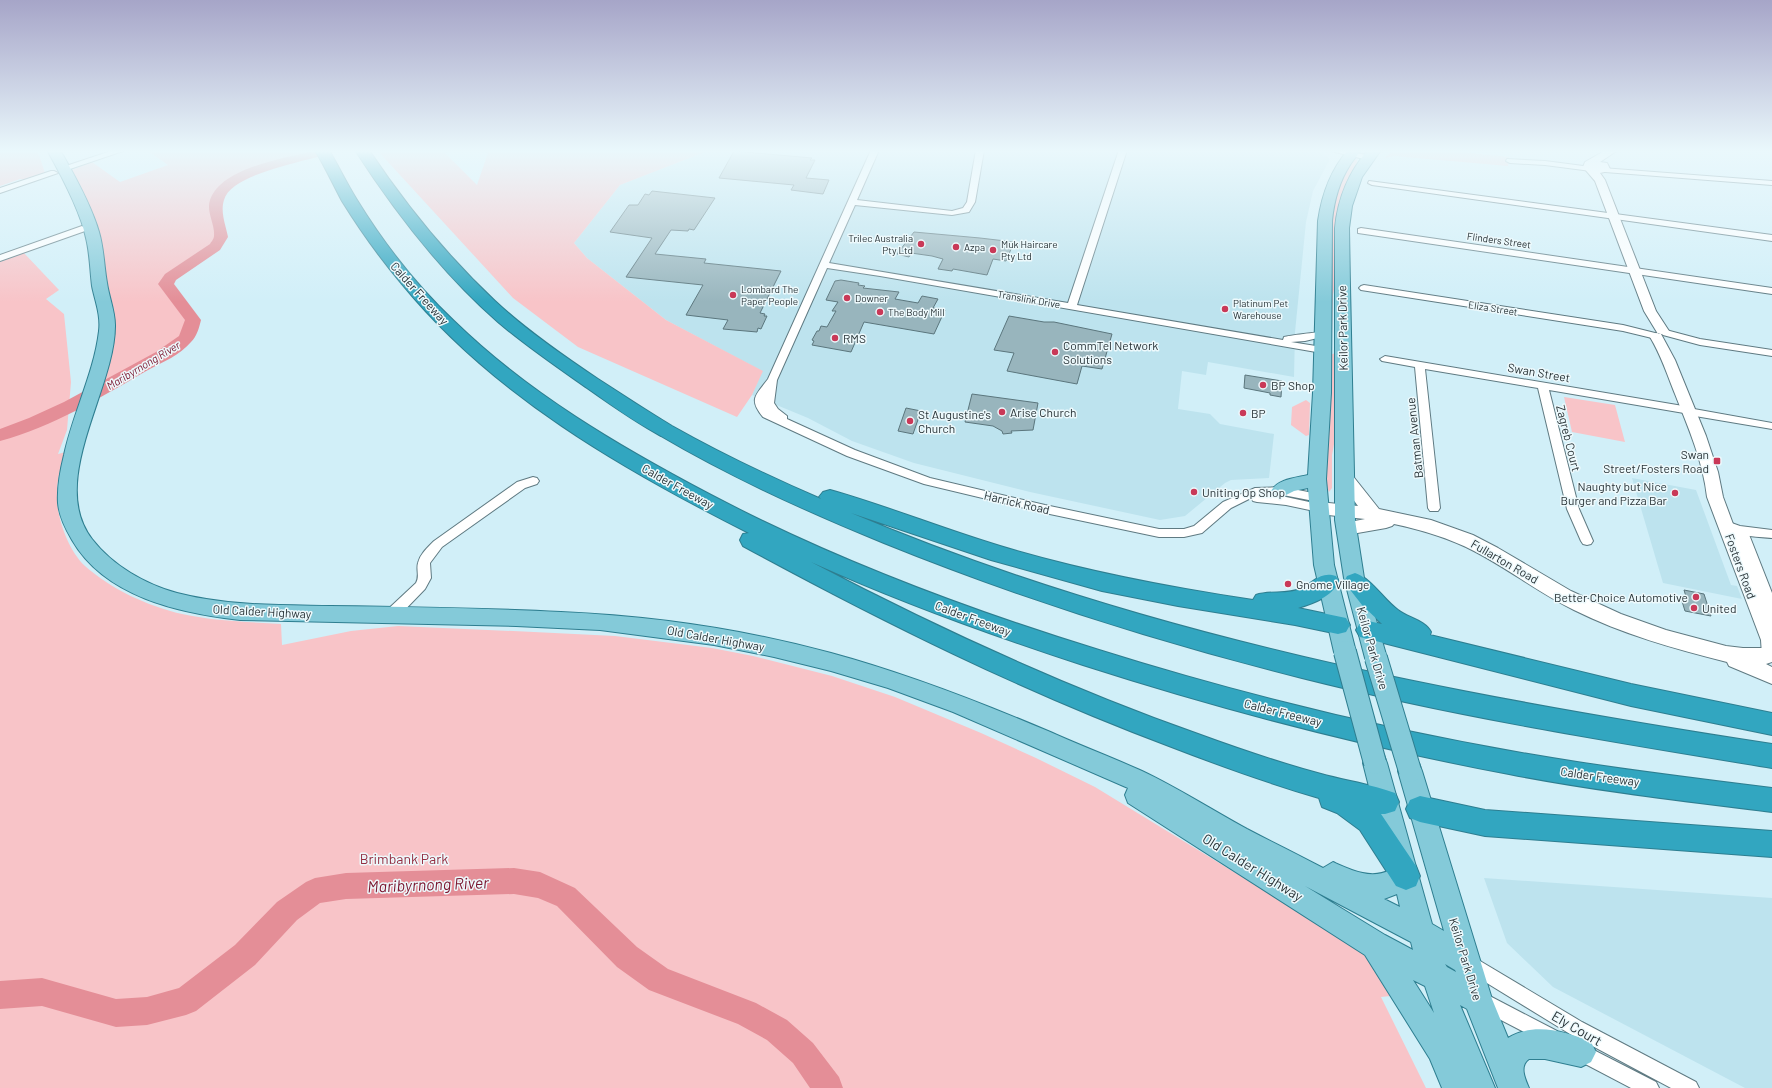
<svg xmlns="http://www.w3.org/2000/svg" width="1772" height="1088" viewBox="0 0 1772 1088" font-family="Barlow,sans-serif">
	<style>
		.built { fill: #bde3ee }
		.green { fill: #f8c4c8 }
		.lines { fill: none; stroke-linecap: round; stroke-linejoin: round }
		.river { fill: #e48e97; fill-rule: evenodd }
		.building { fill: #98b5bd; stroke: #5b767d }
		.minor-casing { stroke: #5f7a82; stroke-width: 2 }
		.tertiary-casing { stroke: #5f7a82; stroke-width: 2 }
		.secondary-casing { stroke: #5f7a82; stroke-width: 2 }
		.primary-casing { stroke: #2e7e90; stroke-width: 2 }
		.motorway-casing { stroke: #2e7e90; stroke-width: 2 }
		.minor { fill: #fff; fill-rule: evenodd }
		.tertiary { fill: #fff; fill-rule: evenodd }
		.secondary { fill: #fff; fill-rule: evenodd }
		.primary { fill: #84cad9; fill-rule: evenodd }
		.motorway { fill: #32a6c0; fill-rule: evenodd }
		.primary-bridge-casing { stroke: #2e7e90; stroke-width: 24; stroke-linecap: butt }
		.primary-bridge { stroke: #84cad9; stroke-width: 22 }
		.poi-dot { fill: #c93958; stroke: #edf9fc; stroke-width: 1.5 }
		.labels { text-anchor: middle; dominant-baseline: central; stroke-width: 3; stroke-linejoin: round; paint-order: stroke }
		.far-poi-label { font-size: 10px; fill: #283337; stroke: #edf9fc; text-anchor: start }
		.far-street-label { font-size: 10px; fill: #283337; stroke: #edf9fc }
		.far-water-label { font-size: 11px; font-style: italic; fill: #7a142e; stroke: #edf9fc }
		.street-label { font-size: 12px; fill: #283337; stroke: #edf9fc }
		.poi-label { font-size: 12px; fill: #283337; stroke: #edf9fc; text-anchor: start }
		.near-park-label { font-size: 14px; fill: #932e42; stroke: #edf9fc }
		.near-street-label { font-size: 14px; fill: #283337; stroke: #edf9fc }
		.near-water-label { font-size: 16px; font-style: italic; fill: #7a142e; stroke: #edf9fc }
	</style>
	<rect width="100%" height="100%" fill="#d1eff8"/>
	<path class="built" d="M710 150H1307L1322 153 1330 159 1313 191 1306 222 1295 332 1294 377 1208 362 1206 375 1182 371 1178 409 1210 414 1220 424 1274 434 1269 478 1231 480 1225 483 1185 516 1160 520 1030 492 914 463 852 441 808 418 752 395 762 371 666 320 587 258 574 243 620 185Z
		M1632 478 1696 490 1731 585 1737 586 1742 599 1663 583Z
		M1484 878 1772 898V1088H1745L1553 987 1507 943Z"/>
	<path class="green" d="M0 150H35L38 152 45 173 24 180 20 179 0 186Z
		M147 150H329C314 155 299 159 284 163 264 169 223 176 217 200 214 211 219 226 221 237L215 247 170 277 167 284 193 320 190 332 184 340 161 356 99 391 114 334V310L100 256 103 250 96 221 72 170 92 162 120 182 168 165Z
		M377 150H442L477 185 489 150H710L620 185 574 243 587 258 666 320 763 371 752 395 737 417 578 347 513 298Z
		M1393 150 1462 152 1509 157 1508 166 1394 156 1385 158Z
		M1354 158 1357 160V165L1333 295 1332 338 1330 343 1329 224 1341 178Z
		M24 253 59 290 46 299 64 314 71 382 67 430 58 454 66 452C61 466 57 479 57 494 56 516 68 550 85 566 111 589 147 606 182 614 214 621 248 622 281 624L282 645 351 631 398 626 534 632 615 636 712 648 753 656 832 676 895 697 981 733 1036 758 1095 787 1360 949 1381 967 1400 995 1381 997 1426 1088H0V262Z
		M1335 353 1336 433 1332 455V488L1329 492 1326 485 1328 356Z
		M1564 397 1615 405 1625 442 1572 432Z
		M1306 400 1310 403 1309 435 1306 436 1291 425 1292 407Z"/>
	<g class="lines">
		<path class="river" d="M316 150H335L333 153 328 154C303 162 231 174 224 200 220 212 226 226 228 237L220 250 176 280 174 284 201 320C199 328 197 336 191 342 180 355 163 362 148 370 101 397 53 427 0 441V429L29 418 64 402 156 352 179 336 185 320 158 284 165 274 210 244C211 242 214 239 214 236 215 224 206 212 210 200 222 166 286 159 316 150Z
			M514 868 540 872 575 888 637 947 668 969 756 1003 787 1020 813 1043 839 1077 843 1088H810L793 1063 767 1040 738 1024 649 990 617 967 557 906 538 898 514 894 346 899 320 903 297 920 255 965 196 1011 186 1015 147 1025 116 1027 42 1006 0 1009V981L42 978 116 999 147 997 179 988 235 945 277 902 306 882 315 878 346 873Z"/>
	</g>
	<path class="building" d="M734 151 812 158 810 160H815L806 178 829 180 823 194 791 190 794 185 719 178Z
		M652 191 715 198 694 230 689 229 688 231 671 230 655 254 706 259 704 263 781 271 760 313 765 314 764 316H767L761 329 758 328 757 332 723 329 728 320 686 315 703 285 626 277 652 238 610 232 629 205H638L645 194 649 195Z
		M914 232 980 238 1014 242 1006 261 993 259 987 275 953 269 952 271 938 269 943 259 932 256 911 253 909 257 897 254Z
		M841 280 859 283 858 285 865 286 863 288 899 292 895 299 918 303 922 296 938 299 933 308 945 310 934 334 864 322 851 352 812 345 814 341 812 340 817 331H819L821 326 827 327 836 311H832L838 302 826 300 835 281Z
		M1009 316 1044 322H1054L1112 334 1102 369 1082 366 1077 384 1007 371 1014 353 994 350Z
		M1245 375 1282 381 1281 397 1270 395V393L1244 388Z
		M972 394 1038 403 1033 430 1011 431 1012 433 1003 434 1002 431 993 426 965 422Z
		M906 408 921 411 913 434 898 431Z
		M1684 590 1704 594 1711 616 1685 611 1681 598 1687 600Z"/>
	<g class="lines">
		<defs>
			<path id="minor" d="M114 150H126L67 170H61L60 168Z
				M871 150H879L857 200 952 211 963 208 967 202 976 150H984L975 202 969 212 952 215 855 205 829 263 1068 303 1119 150H1127L1077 305 1283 340 1284 337C1288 336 1324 331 1326 332L1328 334 1326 336 1305 341 1291 342 1322 347 1327 350 1322 353 880 276 827 268 777 380 774 403 778 409 787 416V419L855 450 930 478 1045 505 1159 529H1184L1194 526 1223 502 1255 488 1283 487 1323 495 1325 498 1323 501 1319 502 1283 495H1271L1286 497 1323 505 1325 508 1323 511 1319 512 1286 505 1257 502 1253 501 1251 498 1231 508 1202 533 1184 537H1159L1045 513 924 484 847 456 763 417C748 399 756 395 768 379Z
				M1327 150H1342L1371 156 1372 158 1368 160Z
				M1507 159 1545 161 1591 167 1595 169 1591 171 1545 165 1510 163 1506 161Z
				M1602 168 1772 181V185L1605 172H1602Z
				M51 171H54L58 173 0 193V188Z
				M1369 181 1772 235V241L1372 185 1368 183Z
				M82 226 86 229 85 231 0 261V255Z
				M1361 228 1772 288V294L1358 233V229Z
				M1364 285 1623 325 1655 333 1657 335 1652 338 1623 331 1361 290 1359 288 1361 286Z
				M1666 330 1700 339 1772 350V356L1700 345 1663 335 1661 333Z
				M1385 356 1689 407 1694 409 1772 423V429L1689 415 1684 413 1549 390 1579 509 1593 541 1591 544 1587 545 1583 544 1581 541 1567 509 1538 388 1425 369 1440 508 1438 511H1430L1428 508 1415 367 1382 361 1380 359Z
				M533 477 537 478 539 481 537 484 525 488 442 547 430 563 431 578 425 589 395 620 390 621 385 620 384 616 385 612 416 583C420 576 416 570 418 563 420 554 428 547 434 541L517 482Z
				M1726 521 1740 526 1772 530V538C1760 537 1726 536 1720 525L1722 522Z
				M1470 955 1582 1022 1696 1082 1699 1088H1671L1570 1034 1464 969 1462 963 1464 957Z
				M1482 992 1557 1031 1560 1037 1557 1043 1551 1046 1545 1043 1476 1007 1473 1001 1476 995Z
				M1578 1042 1656 1082 1659 1088H1631L1572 1057 1569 1051 1572 1045Z"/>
			<path id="tertiary" d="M1606 150H1618L1600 162 1607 163 1610 169 1609 171 1600 173 1605 180 1656 311 1669 331 1668 334H1658L1644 311 1595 181 1583 167 1585 162Z
				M1656 333 1661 334 1675 360 1706 436 1718 472 1723 497 1736 532 1742 530 1748 532 1772 593V662L1765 660 1762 655 1761 640 1707 497C1703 461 1688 427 1675 394 1667 374 1661 355 1650 337L1651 334Z"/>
			<path id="secondary" d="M1346 473 1352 475 1379 509 1431 520 1473 535 1498 548 1571 591 1621 614 1666 630 1726 646 1743 648H1767L1772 650V662L1766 664 1772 667V684L1729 666 1727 662C1675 649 1622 634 1574 610 1539 593 1509 569 1474 551 1449 538 1422 530 1394 524L1392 526 1386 528 1346 535 1340 534 1337 529 1340 524 1365 519 1319 514 1313 512 1310 508 1313 504 1319 502 1358 506 1338 479 1340 475Z"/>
			<path id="primary" d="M47 150H59L63 155C76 178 92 207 99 232 104 249 104 266 107 283 109 297 115 311 115 325 116 388 47 481 92 539 113 566 145 584 177 593 227 606 279 605 330 606 407 607 484 608 561 612 652 616 743 629 831 653 905 673 977 701 1048 731 1079 745 1111 757 1142 771 1178 788 1212 810 1247 829 1272 842 1298 855 1323 868L1333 862C1351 870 1371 880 1390 870L1363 763 1366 755 1375 752 1384 755 1387 763 1432 924 1444 931 1398 771 1401 763 1410 760 1419 763 1422 771 1492 999 1508 1038C1533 1022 1565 1031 1591 1042L1596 1052 1591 1062 1581 1067 1545 1059H1529C1519 1066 1525 1079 1529 1088H1498L1467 1009 1460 1005 1495 1088H1442L1430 1059 1365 955 1128 803 1125 795 1128 788 953 712 888 688 831 671 774 657 714 645 600 630 516 626 240 620C179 613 105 597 72 540 65 528 59 516 58 503 57 487 60 471 64 455 73 413 94 373 99 331 101 315 95 301 92 286 90 270 90 254 86 238 81 213 60 173 47 150ZM1305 886 1411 942 1413 950 1385 935ZM1397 894 1400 907 1384 899ZM1445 964 1455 970 1456 972 1447 967ZM1413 980 1425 986 1434 1013Z
				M1348 150H1361C1358 155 1353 160 1350 165 1339 182 1334 201 1332 221L1331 393 1326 479 1334 565 1356 652 1353 658 1345 661 1337 658 1334 652 1314 565 1308 488 1294 491 1280 498 1273 496 1271 491C1278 479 1295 478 1308 475L1313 393 1318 221C1322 194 1330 171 1348 150Z
				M1368 150H1381L1362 177 1352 206 1349 228 1350 286 1355 520 1364 578 1387 658 1384 664 1376 667 1368 664 1365 658 1344 578 1335 520V228C1338 198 1348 173 1368 150Z"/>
			<path id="motorway" d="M315 150H329C339 167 347 184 357 200 384 244 417 286 454 321 529 394 620 447 711 495 835 560 966 609 1099 650 1255 699 1415 737 1577 762 1642 772 1707 780 1772 788V812C1684 801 1596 791 1509 774 1365 747 1223 710 1083 665 991 635 900 602 811 562 937 628 1065 687 1198 734 1239 749 1280 763 1321 774 1346 781 1371 784 1395 793L1399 802 1395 811 1385 814H1381L1416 866 1420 876 1416 886 1406 890 1396 886 1360 830 1337 813 1322 807 1319 798C1268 783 1218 765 1169 746 1022 691 881 621 743 546L740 540 743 534 749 533C622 469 493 395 402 284 380 258 360 230 342 201 333 184 325 167 315 150Z
				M355 150H369C405 204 447 256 495 301 526 330 562 355 598 379 623 395 647 411 672 426 720 453 770 477 821 499L819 497 823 492 830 490C887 506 943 529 1000 546 1083 571 1167 587 1253 600L1256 595C1270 590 1286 595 1300 589 1314 583 1319 571 1336 576L1339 582C1331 597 1314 603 1298 608L1346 618 1350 625 1346 632 1338 634 1295 625 1178 606 1102 591 991 560 851 513C1145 637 1458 696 1772 744V768C1614 742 1456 717 1302 678 1159 642 1020 598 884 543 808 512 732 478 661 436 635 422 611 405 587 388 557 367 526 346 498 322 442 273 395 212 355 150Z
				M1355 573C1372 579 1383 599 1398 610 1408 618 1425 620 1431 632L1430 635 1631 684 1772 713V735L1631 706 1360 637 1356 630 1360 623 1368 621 1382 624 1362 605 1344 582 1347 576Z
				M1420 796 1485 810 1772 831V857L1485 836 1420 822 1410 818 1406 809 1410 800Z"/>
		</defs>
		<use href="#minor" class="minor-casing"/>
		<use href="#tertiary" class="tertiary-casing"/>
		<use href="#secondary" class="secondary-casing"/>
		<use href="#primary" class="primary-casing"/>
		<use href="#motorway" class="motorway-casing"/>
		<use href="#minor" class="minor"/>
		<use href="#tertiary" class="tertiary"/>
		<use href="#secondary" class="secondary"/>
		<use href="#primary" class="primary"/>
		<use href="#motorway" class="motorway"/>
		<defs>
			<path id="primary-bridge" d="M1345 652 1375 763
				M1376 658 1410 771"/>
		</defs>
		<use href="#primary-bridge" class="primary-bridge-casing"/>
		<use href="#primary-bridge" class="primary-bridge"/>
	</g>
	<linearGradient id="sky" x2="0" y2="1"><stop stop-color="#a6a5c8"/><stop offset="0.5" stop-color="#eaf8fc"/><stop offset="1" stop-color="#eaf8fc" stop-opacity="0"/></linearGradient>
	<rect width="1772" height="302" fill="url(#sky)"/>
	<g class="poi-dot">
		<circle cx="921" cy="244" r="4"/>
		<circle cx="956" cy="247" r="4"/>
		<circle cx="993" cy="250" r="4"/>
		<circle cx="733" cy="295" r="4"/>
		<circle cx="847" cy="298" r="4"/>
		<circle cx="1225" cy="309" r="4"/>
		<circle cx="880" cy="312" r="4"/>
		<circle cx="835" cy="338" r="4"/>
		<circle cx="1055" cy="352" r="4"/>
		<circle cx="1263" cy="385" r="4"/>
		<circle cx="1002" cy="412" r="4"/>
		<circle cx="1243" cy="413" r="4"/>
		<circle cx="910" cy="421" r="4"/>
		<rect x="1713" y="457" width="8" height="8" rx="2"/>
		<circle cx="1194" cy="492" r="4"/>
		<circle cx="1675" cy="493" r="4"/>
		<circle cx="1288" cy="584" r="4"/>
		<circle cx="1696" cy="597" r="4"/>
		<circle cx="1694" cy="608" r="4"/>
	</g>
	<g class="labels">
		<g class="far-poi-label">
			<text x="913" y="238" text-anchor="end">Trilec Australia<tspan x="913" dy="12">Pty Ltd</tspan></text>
			<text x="1001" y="244">Muk Haircare<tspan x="1001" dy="12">Pty Ltd</tspan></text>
			<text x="964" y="247">Azpa</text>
			<text x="741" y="289">Lombard The<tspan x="741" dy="12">Paper People</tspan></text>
			<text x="855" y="298">Downer</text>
			<text x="1233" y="303">Platinum Pet<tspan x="1233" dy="12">Warehouse</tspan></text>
			<text x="888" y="312">The Body Mill</text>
		</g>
		<g class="far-street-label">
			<text transform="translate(1499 240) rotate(8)">Flinders Street</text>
			<text transform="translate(1029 299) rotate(10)">Translink Drive</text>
			<text transform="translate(1493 308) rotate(9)">Eliza Street</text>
		</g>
		<g class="far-water-label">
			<text transform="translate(143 365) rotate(-31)">Maribyrnong River</text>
		</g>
		<g class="street-label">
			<text transform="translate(420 293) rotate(48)">Calder Freeway</text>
			<text transform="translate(1342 328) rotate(-91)">Keilor Park Drive</text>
			<text transform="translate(1539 372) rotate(10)">Swan Street</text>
			<text transform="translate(1414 438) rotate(-96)">Batman Avenue</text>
			<text transform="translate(1569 438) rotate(76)">Zagreb Court</text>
			<text transform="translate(678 486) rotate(29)">Calder Freeway</text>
			<text transform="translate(1017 502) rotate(13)">Harrick Road</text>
			<text transform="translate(1505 561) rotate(30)">Fullarton Road</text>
			<text transform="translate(1741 566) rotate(70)">Fosters Road</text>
			<text transform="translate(262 611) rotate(3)">Old Calder Highway</text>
			<text transform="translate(973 618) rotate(20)">Calder Freeway</text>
			<text transform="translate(716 638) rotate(10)">Old Calder Highway</text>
			<text transform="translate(1373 648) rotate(74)">Keilor Park Drive</text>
			<text transform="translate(1283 712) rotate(14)">Calder Freeway</text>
			<text transform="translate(1600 776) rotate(8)">Calder Freeway</text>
			<text transform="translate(1466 959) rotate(73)">Keilor Park Drive</text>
		</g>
		<g class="poi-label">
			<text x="843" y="338">RMS</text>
			<text x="1063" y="345">CommTel Network<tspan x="1063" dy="14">Solutions</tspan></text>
			<text x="1271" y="385">BP Shop</text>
			<text x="1010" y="412">Arise Church</text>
			<text x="1251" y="413">BP</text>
			<text x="918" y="414">St Augustine's<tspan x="918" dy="14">Church</tspan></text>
			<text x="1709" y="454" text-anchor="end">Swan<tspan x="1709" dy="14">Street/Fosters Road</tspan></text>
			<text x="1667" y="486" text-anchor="end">Naughty but Nice<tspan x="1667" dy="14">Burger and Pizza Bar</tspan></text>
			<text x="1202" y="492">Uniting Op Shop</text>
			<text x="1296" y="584">Gnome Village</text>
			<text x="1688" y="597" text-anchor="end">Better Choice Automotive</text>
			<text x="1702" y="608">United</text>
		</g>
		<g class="near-park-label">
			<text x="404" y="858">Brimbank Park</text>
		</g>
		<g class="near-street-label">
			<text transform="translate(1253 867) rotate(32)">Old Calder Highway</text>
			<text transform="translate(1577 1028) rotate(30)">Ely Court</text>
		</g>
		<g class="near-water-label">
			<text transform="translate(428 884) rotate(-2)">Maribyrnong River</text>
		</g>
	</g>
</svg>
